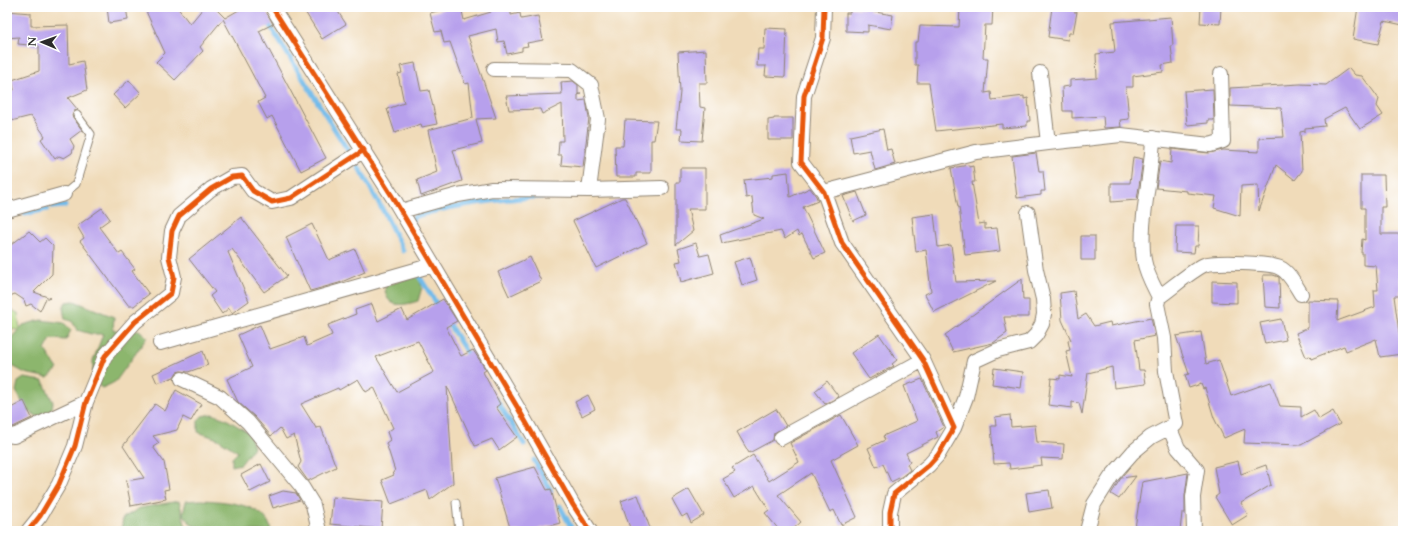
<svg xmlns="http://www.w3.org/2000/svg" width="1410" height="538" viewBox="0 0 1410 538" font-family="Cardo,serif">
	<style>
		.green { fill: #b1d57e; stroke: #6e8054 }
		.forest { fill: #8cb66d; stroke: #5c704c }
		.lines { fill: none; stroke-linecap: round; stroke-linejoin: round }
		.stream { stroke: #72bbea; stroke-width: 5 }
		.building { fill: #b7a0ec; fill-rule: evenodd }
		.service-casing { stroke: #8e8372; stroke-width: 9 }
		.minor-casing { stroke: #8e8372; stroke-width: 16 }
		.service { stroke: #fff; stroke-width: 7 }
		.minor { stroke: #fff; stroke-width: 14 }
		.cycleway-casing { stroke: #fff; stroke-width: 8 }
		.cycleway { stroke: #e8590c; stroke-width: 5 }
	</style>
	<rect width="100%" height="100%" fill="#fff"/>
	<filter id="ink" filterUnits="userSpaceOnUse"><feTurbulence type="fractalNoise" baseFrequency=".025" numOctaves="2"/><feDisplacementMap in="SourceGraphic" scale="8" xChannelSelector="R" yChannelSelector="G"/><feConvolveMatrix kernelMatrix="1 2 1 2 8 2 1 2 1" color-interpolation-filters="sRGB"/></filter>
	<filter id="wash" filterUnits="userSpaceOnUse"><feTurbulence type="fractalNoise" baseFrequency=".012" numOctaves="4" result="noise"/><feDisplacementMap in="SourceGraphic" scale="16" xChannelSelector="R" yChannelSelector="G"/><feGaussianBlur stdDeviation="0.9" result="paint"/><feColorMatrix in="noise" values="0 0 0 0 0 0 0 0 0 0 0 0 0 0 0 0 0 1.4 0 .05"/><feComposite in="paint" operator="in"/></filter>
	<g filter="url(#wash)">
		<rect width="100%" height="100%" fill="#f0dbb9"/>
		<path class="green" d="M7 308 18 313 20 330 7 329Z"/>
		<path class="forest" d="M418 275 422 287 418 301C402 306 385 309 385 286Z
			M74 301 114 317 113 330 130 332 139 330 147 337C145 341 118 378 116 381 112 384 106 386 102 388L93 381V361L103 334H91L77 330 72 321 65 319 63 308 66 302Z
			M41 320 64 323 71 330 66 340 51 339 45 350 58 369 48 378 25 373 7 363V343L11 338 23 325Z
			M24 378 43 381 53 402 51 415 38 417 26 409 16 391 18 382Z
			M212 414 226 419 249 433 254 447 241 464 232 466V458L238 452 218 439 198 432V421L202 416Z
			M200 500C222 501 268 503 271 531H212L192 525 183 514 186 501Z
			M179 501 187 531H121L123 518 140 508Z"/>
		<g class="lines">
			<path class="stream" d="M267 21 350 154
				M358 166 385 214 403 251
				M53 207 65 206
				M25 214 47 209
				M413 223 412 219 416 216C461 203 508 198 555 196
				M419 276 440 309
				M447 321 470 358
				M496 399 524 444
				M534 460 551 491
				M560 506 573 531"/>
		</g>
		<g id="blocks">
			<path class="building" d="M107 7H126L128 20 109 23Z
				M144 7H177L190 24 204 7H214L225 18 244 7H264L273 24 259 31 326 158 301 171 272 116 267 119 258 102 265 98 223 19 200 47 203 51 175 80 156 62 165 53Z
				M302 7H335L346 24 322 39Z
				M452 7H461L464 20 491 12V7H511V15L520 13 521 19 538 16 543 40 527 43 528 46 522 47V51L507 54 504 41 498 42 496 29 468 36 496 118 476 119 482 143 453 150 462 181 421 196 417 180 437 172 428 130 473 118 469 83 465 84 450 42 444 43 441 31 435 32 430 13Z
				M960 7H993L992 25H985L983 58H988L985 93 991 92 992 100 1024 96V99L1028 98 1030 121H1027V126L1002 128V124L936 131 929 83H917L918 65H915V42H918L920 26 959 27Z
				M1052 7H1075L1074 12H1077L1073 33H1069L1068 40 1048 37Z
				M1201 7H1221L1220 24 1200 23Z
				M1358 7H1394L1403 9V25L1384 21 1378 44 1353 39Z
				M850 8 869 9V11L893 15 891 29 868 25V32L846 31V13H850Z
				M7 11 31 13V26L68 25 69 64 83 61 87 90 68 98 78 110 74 111 72 116 82 130 70 139 74 146 72 153 64 158 59 156 55 159 41 139 45 136 31 116 7 122V92L14 90 12 80 39 71V46L18 44 19 37 7 38Z
				M1171 17 1173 46H1171L1173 63 1162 65 1163 72 1133 76V87H1126L1129 119 1120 120 1121 127 1104 128 1103 116 1072 118V111H1063L1062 87 1070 86V80L1097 78 1096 54 1115 52 1112 22Z
				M765 28 787 29 785 77 765 76 766 66H757L758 49H764Z
				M706 50 707 83H699L700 107 705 108 702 141 681 140 682 129H676L680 92 678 52Z
				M415 63 421 91 429 90 437 124 422 127 421 124 395 133 387 109 404 103 398 74 402 73 400 66Z
				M1349 68 1355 75 1362 76 1374 92 1379 99 1377 106 1383 115 1360 129 1345 108 1324 119 1325 126 1305 128V131L1300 132 1302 171 1295 180 1276 165 1259 211 1258 185 1241 186 1240 216 1214 208 1216 196 1187 193V191L1156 188 1160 161 1171 163 1172 149 1209 153 1223 150 1259 152V138L1284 137 1281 108 1230 106V88L1300 84 1326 85Z
				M129 80 141 93 125 108 113 95Z
				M573 81 578 85V94H581L578 95V101L586 100 589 118 583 167 561 165 562 155H558L559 141H563L562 104 542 114 540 109 509 110 506 96 562 94 561 82Z
				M1213 89 1214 120H1208V123L1187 125 1184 91Z
				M774 118H793V140H768V120L774 119Z
				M625 120 657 121 654 140H651V173H636V177H616L615 146H623Z
				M883 129 887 150 891 149 895 164 875 170 870 150 853 153 850 136Z
				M1036 153 1039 171H1043L1045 191H1041V195L1017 198 1012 156Z
				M1133 157 1143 159 1137 200 1111 202V183H1130Z
				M969 165V167L973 166 975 182H972L979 224 985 223V229L997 228 1000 251 965 255 959 207H958L951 168Z
				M680 168H705V209H688L693 231 676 245V182H680Z
				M788 172 790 197 810 188 816 196 818 201 803 207 825 253 814 258 802 234 799 236 797 231 785 239 781 231 722 243 720 235 764 219 754 215 752 197 746 198 744 180 773 177V174Z
				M1361 175H1384L1385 207H1381V234H1401V296H1394L1402 354 1380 357 1376 339 1346 351 1344 346 1311 359 1310 356 1306 357 1296 333 1308 328V300L1338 301 1337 321 1375 307 1374 290H1378L1376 266 1363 265V253H1361L1362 239 1365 240V208H1361Z
				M857 192 866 215 853 221 843 196Z
				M622 198H625L647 243 596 268 573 221Z
				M102 208 110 219 99 227 119 254 122 252 135 269 132 271 149 294 134 306H129L80 241 84 238 77 226Z
				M934 214 938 247 951 245 956 282 996 281 934 312 925 294 931 291 926 250 916 252 912 217Z
				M241 217 287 276 264 292 232 249 228 252 249 301 232 313 229 308 222 314 210 296 215 292 189 259Z
				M312 224 329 260 355 249 365 272 339 283 310 291 286 237Z
				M1176 226H1199L1198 246H1195L1194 253 1175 252Z
				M29 231 40 242 45 238 53 246 52 274 34 292 50 298 45 300 40 311 31 304 26 306 24 300 15 294 7 297V248Z
				M1081 236H1095V260H1081Z
				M696 243 700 256 709 254 714 273 681 282 676 262 681 261 678 249Z
				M530 257 541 281 509 296 498 272Z
				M750 257 757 280 742 285 734 262Z
				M1263 275H1273L1279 277 1280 308 1265 307Z
				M1022 279 1023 300H1029V317H1004L1007 333 993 343 953 352 945 335Z
				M1212 281 1237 282V303L1212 302Z
				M1074 291 1078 319 1086 314 1094 326 1110 322 1111 326 1151 318 1155 336 1135 340 1139 370H1144L1146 384 1114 388 1112 367 1088 373 1082 414 1079 403 1072 402V408L1048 405 1051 378 1060 379V375L1072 377 1066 351 1070 350 1068 341 1071 340 1062 320 1060 293Z
				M443 299 457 321 446 327 461 356 473 350 486 370 483 372 500 404 496 407 517 437 499 450 492 439 475 446 447 386 453 483 430 500 427 490 391 504 382 480 394 475 393 472 395 471 386 443 390 440 387 432 393 428 374 387 366 392 358 379 339 390 338 388 301 404 316 428 321 427 336 467 308 481 298 467 301 462 294 435 286 439 280 428 271 436 255 417 238 402 227 379 252 367 238 335 260 325 270 349 304 337 307 346 332 335 328 325 356 314 355 310 372 304 378 321 402 309 407 320ZM418 341 434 372 397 392 376 357Z
				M1281 319 1286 340 1265 344 1260 323Z
				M1201 332 1206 364 1219 360 1231 396 1271 382 1280 406 1301 407V417L1314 410 1319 419 1333 411 1340 424 1301 445 1244 443 1245 429 1224 438 1214 418 1205 388 1203 389 1201 384 1189 388 1185 375 1189 374 1176 336Z
				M879 334 897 360 892 364 894 366 869 379 851 353Z
				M203 351 208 365 188 372 181 371 177 372 174 377 157 383 153 374Z
				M994 368 1023 372 1021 388 992 384Z
				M922 379 944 427 936 432 938 437 906 453 910 462 907 464 910 470 901 477 891 482 883 464 876 467 868 448 885 440 883 436 917 421 904 386Z
				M827 381 839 397 825 404 815 391Z
				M176 390 201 404 191 421 183 417 177 430 153 436 159 443 153 447 164 462 169 489 164 490 166 499 131 506 126 481 144 478 123 446 155 404 165 411Z
				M588 395 595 409 582 416 575 402Z
				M24 401 32 418 13 427H7V410Z
				M776 409 786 426 774 433 773 440 749 453 737 432Z
				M841 415 858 445 831 460 857 517 841 525 834 510 830 512 811 473 778 495 801 522 791 531H780L765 513 769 510 754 486 734 498 723 479 735 472 732 468 753 455 769 481 799 462 790 443Z
				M1010 415 1011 427 1035 425 1037 442 1064 444 1063 459 1041 458 1042 465 1010 469 1009 463 994 464 991 426H996L995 417Z
				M1238 461 1241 474 1266 465 1271 485 1241 503 1248 515 1232 525 1215 497 1219 494 1214 467Z
				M261 464 270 482 250 492 241 475Z
				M535 467 547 490 551 489 560 523 531 531H511L495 478Z
				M1188 473 1185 496V513H1182L1180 531H1159L1135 528 1142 482Z
				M1136 476 1119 499 1111 494 1121 478Z
				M689 489 704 515 691 523 687 514 682 517 672 499Z
				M1049 490 1052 508 1029 512 1026 493Z
				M283 491 296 493 300 500 273 508 269 496Z
				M638 495 651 531H631L621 501Z
				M333 497 383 502 381 529 330 524Z"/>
		</g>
	</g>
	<g filter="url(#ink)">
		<use href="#blocks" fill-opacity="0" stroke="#8e8372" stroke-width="1"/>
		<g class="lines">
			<defs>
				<path id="service" d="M64 194 76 184 91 134 77 115
					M456 503 459 531"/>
				<path id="minor" d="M272 7 392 196 519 410 573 505 590 531
					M824 7 823 38 804 96 801 162 824 192 842 243 923 360 954 428 938 455 929 465 894 494 890 512V531
					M494 69 572 70 591 85 598 119 589 190
					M1153 138C1152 176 1138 224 1144 260 1146 273 1153 285 1159 297L1157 304 1164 338 1166 371 1176 424 1170 429 1178 448 1197 470 1193 497 1194 531
					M1048 143 1121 135 1210 145 1223 141 1221 74
					M824 192 976 152 1048 143 1040 73
					M7 210 64 194
					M401 211 458 195 492 189 589 190 662 188
					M1159 297C1172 288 1191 271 1204 265 1213 261 1272 263 1280 268 1289 272 1296 286 1301 294
					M160 343 433 265
					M182 379 220 397 248 422 302 487 313 505 319 531
					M954 428 966 397 974 361 998 350 1029 342 1036 335 1042 324 1044 314 1043 299 1036 270 1028 213
					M7 435 14 436 86 402
					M781 438 923 360
					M28 531 40 516 59 484 75 446 86 402 105 356 135 322 171 293 174 277 169 257 172 231 179 216 211 189 232 177 242 176 253 191 272 202 291 198 364 150
					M1087 531 1094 504 1111 477 1133 452 1151 437 1176 424"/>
			</defs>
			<use href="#service" class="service-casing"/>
			<use href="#minor" class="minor-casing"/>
			<use href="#service" class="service"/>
			<use href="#minor" class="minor"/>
			<defs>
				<path id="cycleway" d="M272 7 392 196 519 410 573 505 590 531
					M824 7 823 38 804 96 801 162 824 192 842 243 923 360 954 428 938 455 929 465 894 494 890 512V531
					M28 531 40 516 59 484 75 446 86 402 105 356 135 322 171 293 174 277 169 257 172 231 179 216 211 189 232 177 242 176 253 191 272 202 291 198 364 150"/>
			</defs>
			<use href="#cycleway" class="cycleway-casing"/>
			<use href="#cycleway" class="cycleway"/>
		</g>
	</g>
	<rect width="1410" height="538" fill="none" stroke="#fff" stroke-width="24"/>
	<g transform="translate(42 42) rotate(272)" stroke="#ffffff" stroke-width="3" paint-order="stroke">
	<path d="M0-3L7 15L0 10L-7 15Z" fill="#2b2b2b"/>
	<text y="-6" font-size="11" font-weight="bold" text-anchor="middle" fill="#2b2b2b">N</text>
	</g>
</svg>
